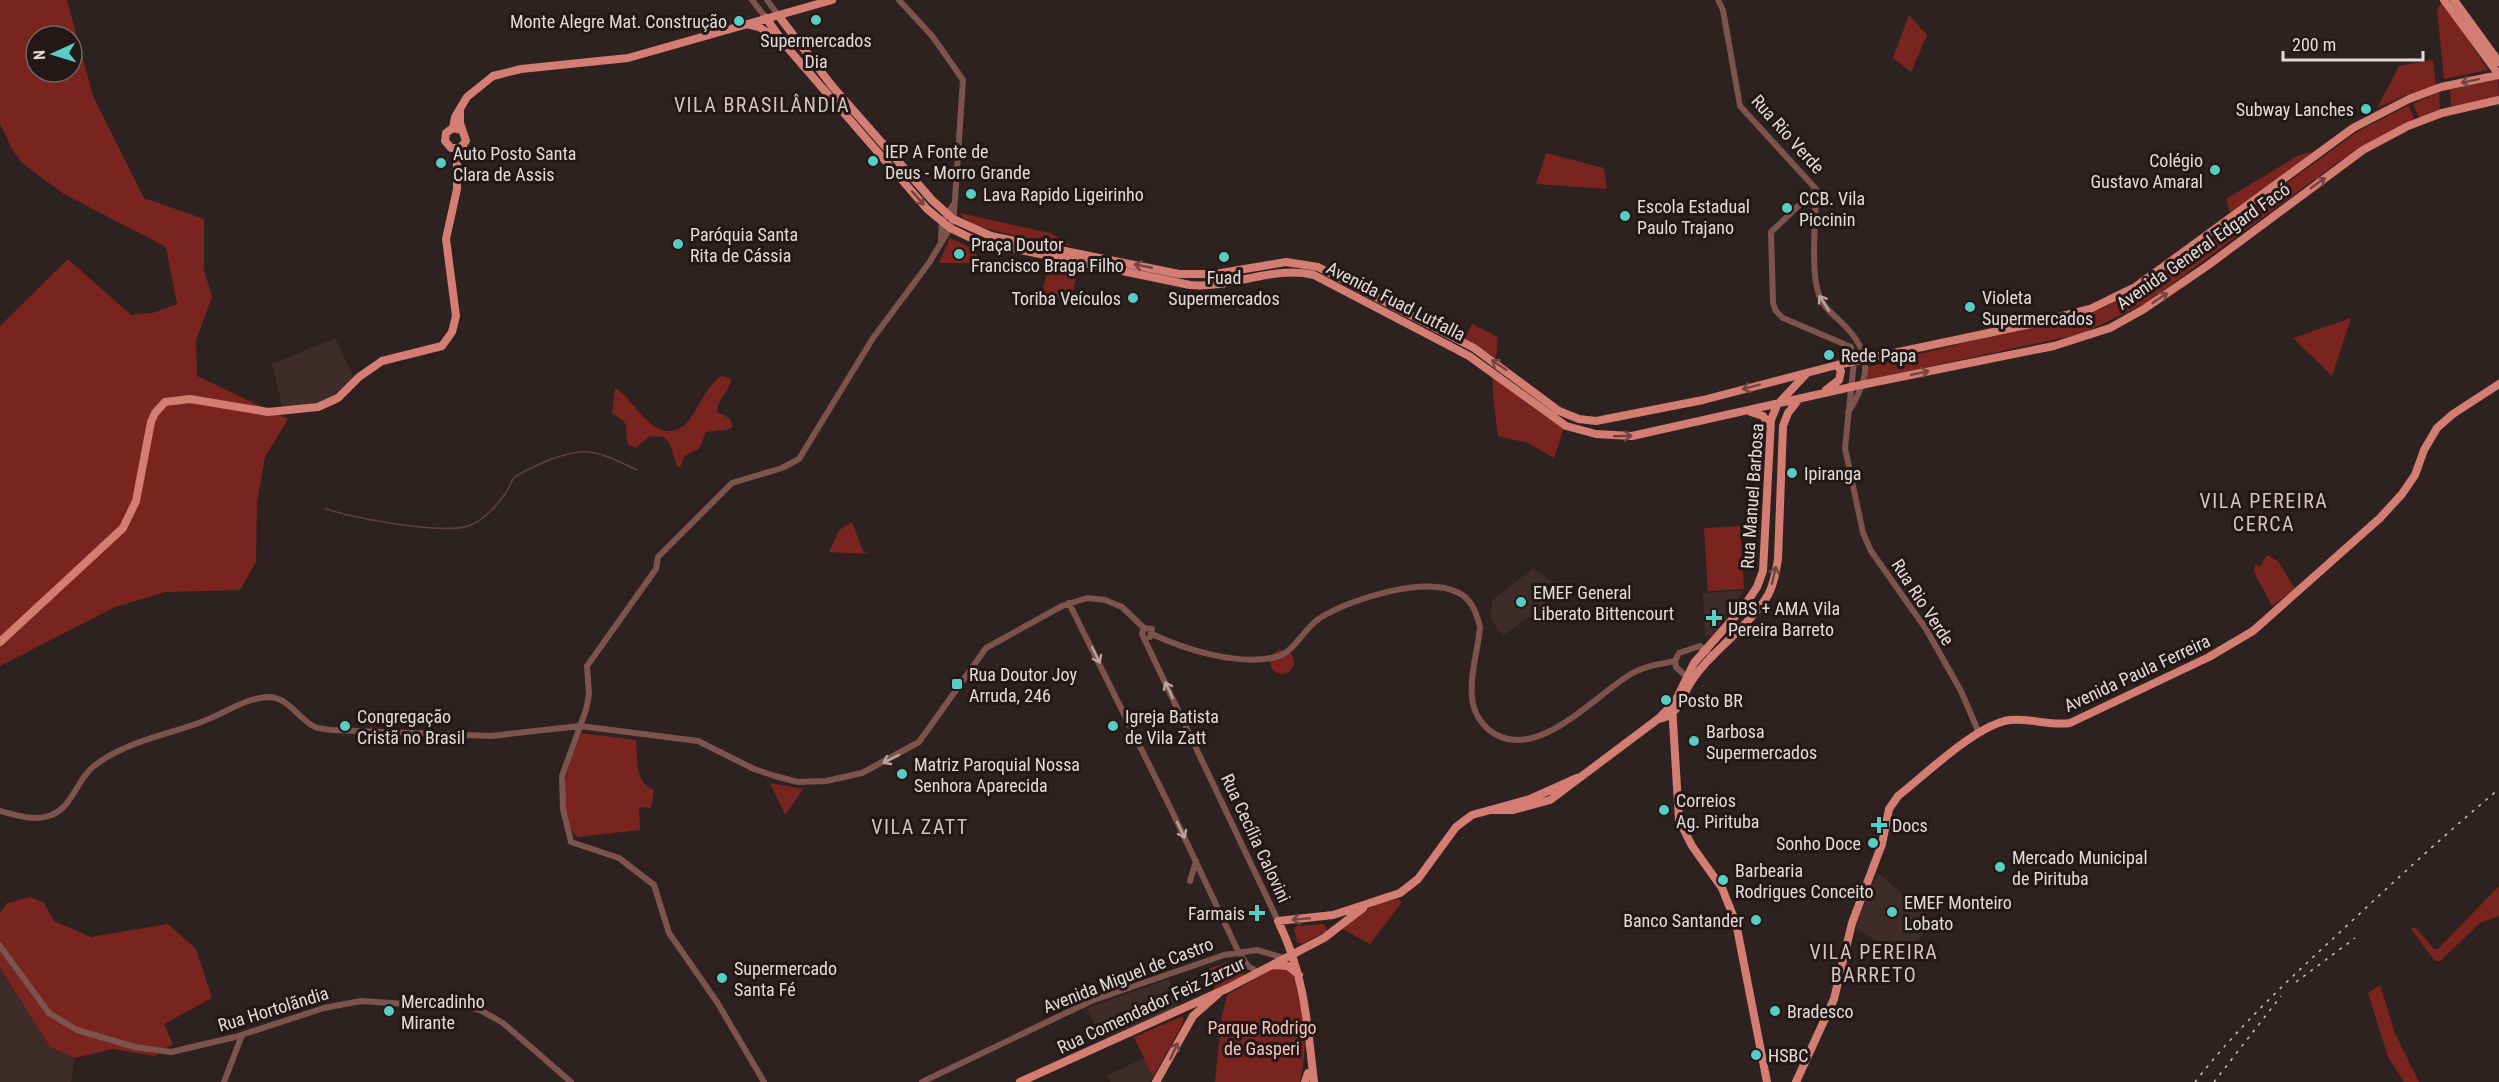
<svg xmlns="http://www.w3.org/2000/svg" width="2499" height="1082" viewBox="0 0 2499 1082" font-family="'Roboto Condensed',sans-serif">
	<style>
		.built { fill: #3e2c29 }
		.green { fill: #79241f; fill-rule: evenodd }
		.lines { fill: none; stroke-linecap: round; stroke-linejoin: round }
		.stream { stroke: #604141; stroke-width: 1.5 }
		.minor { stroke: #7d534d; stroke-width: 6 }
		.major { stroke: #d47d73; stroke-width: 8 }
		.rail { stroke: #ccc3c2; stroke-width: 1.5; stroke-dasharray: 3 6; stroke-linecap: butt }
		.oneway { stroke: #734540 }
		.oneway2 { stroke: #baa4a1 }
		.poi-dot { fill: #56cec4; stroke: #241817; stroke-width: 2 }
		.labels { text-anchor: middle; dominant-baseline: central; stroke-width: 6; stroke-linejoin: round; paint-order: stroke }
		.poi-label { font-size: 18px; fill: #e3dad9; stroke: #241817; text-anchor: start }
		.street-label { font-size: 18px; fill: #e3dad9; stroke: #241817 }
		.park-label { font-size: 18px; fill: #f8c2bb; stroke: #241817 }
		.neighbourhood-label { font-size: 20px; letter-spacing: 1.5px; fill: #d4c4c1; stroke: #241817 }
	</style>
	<rect width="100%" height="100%" fill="#2e2220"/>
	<path class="built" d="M335 338 353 377 333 398 325 402 283 408 272 364Z
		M1533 568 1564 590 1503 636 1490 618 1493 600Z
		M1744 591 1711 637 1705 636 1703 593Z
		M1878 873 1935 922 1900 959 1855 926Z
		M0 969 50 1047 75 1058 71 1082H0Z
		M1169 979 1178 1007 1102 1039 1087 1008Z
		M1144 1058 1153 1077 1149 1082H1111L1106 1076Z"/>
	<path class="green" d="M0 0H67L93 96 144 198 204 219V270L212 297 196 340 197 376 288 419 265 457 257 503 256 562 240 590 166 592 115 607 0 666V326L68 259 131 315 152 313 177 304 166 247 64 194 23 164 13 151 0 124ZM36 36H72V72H36Z
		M2443 2 2488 70 2444 79 2437 8Z
		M1909 15 1927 35 1911 72 1893 58Z
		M2433 60 2436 86 2404 96 2377 108 2399 66Z
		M2498 79 2499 98 2451 106 2450 90Z
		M2439 92 2440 110 2419 118 2413 104Z
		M2409 105 2414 119 2337 163 2146 303 2081 334 1867 380 1868 367 2103 308 2135 290 2232 223 2357 132Z
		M2315 151 2241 206 2230 212 2226 199 2299 155Z
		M1546 153 1604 168 1607 189 1536 184Z
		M960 213 1050 233 1073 246C1051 242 967 231 960 213Z
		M950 238 976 250 977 263H939Z
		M1048 266 1077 272 1071 301 1042 294Z
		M2351 318 2332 376 2293 338Z
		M1472 324 1498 337 1496 358 1465 338Z
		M722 376 731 379C731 391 717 397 717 412L729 418 733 426 730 429 706 432 699 449 684 456 680 468 677 466 670 444 664 437 650 436 635 448 628 444C623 424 633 426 612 413L615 388C634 398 651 441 678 429 696 422 702 387 722 376Z
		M1493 378 1564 428 1554 458 1528 443 1498 436C1496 416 1492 398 1493 378Z
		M852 522 863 551 869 554 829 552 839 530Z
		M1740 526 1744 589 1708 591 1704 528Z
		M2267 555 2278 561 2295 589 2272 606 2254 572 2255 564 2260 566Z
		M1270 662a12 12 0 1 1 24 0a12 12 0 1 1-24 0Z
		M581 733 636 740C638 758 634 783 654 790L651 808 639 807 640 830 578 837C548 811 570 762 581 733Z
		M770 783 803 789 785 815Z
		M2499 886V916L2480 923 2440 961H2435L2411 929 2415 927 2434 949H2438Z
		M30 897 44 903 54 921 91 937 168 924 196 949 212 998 164 1024 173 1044 155 1056 113 1049 75 1058 50 1047 0 968V913L7 903Z
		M1399 899 1402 902 1370 944 1341 928C1360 913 1374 902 1399 899Z
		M1324 924 1327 931 1302 944 1297 942 1294 928 1297 926Z
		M1233 960 1245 969 1242 979 1213 993 1215 985 1208 969Z
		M1284 966 1294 973C1304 1009 1309 1046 1300 1082H1215L1222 1015 1227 995 1270 970Z
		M2380 985 2395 1033 2419 1082H2404L2388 1057 2368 993Z
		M1183 1016V1023L1153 1077 1134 1037Z"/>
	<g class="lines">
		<path class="stream" d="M326 509C354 518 446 536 471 525 483 520 498 505 505 494 509 490 510 482 514 478 521 472 534 467 542 463 587 444 596 451 637 470"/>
		<path class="minor" d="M752 0 766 18
			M767 0 778 15
			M1718 0 1723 10 1740 106 1816 189C1816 216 1810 270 1819 295 1823 307 1833 314 1842 323 1874 354 1870 377 1848 413
			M1816 189 1771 232 1773 303 1776 311 1783 318 1851 347
			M941 240 942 223 953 205
			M1851 347 1854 361 1845 448 1863 533 1871 551 1926 629 1961 691 1979 733
			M1069 603 1170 807 1238 951 1248 966 1258 972
			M1144 628 1142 634 1278 921
			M1144 628 1152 629 1150 637
			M1152 634C1186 650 1238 666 1276 657 1294 653 1304 628 1320 618 1350 599 1426 575 1459 593 1472 599 1477 614 1480 627 1478 651 1468 680 1473 704 1476 717 1485 729 1497 735 1542 758 1595 695 1631 674 1644 666 1660 664 1675 661
			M1689 679 1676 667 1675 661 1679 653 1700 646 1713 657
			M0 811C15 815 34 821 49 816 73 808 76 780 94 766 126 741 168 735 204 721 225 713 245 698 268 697 288 697 297 717 313 726 318 729 325 729 331 730L491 736 580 726 698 741 754 769 775 776 798 782 826 781 862 773 919 742 986 648 1062 606 1087 598 1105 600 1122 607 1144 628
			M1190 881 1196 861
			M0 946 49 1013 77 1030 135 1047 171 1052 235 1037 324 1008 361 1001 421 1005 455 1004 480 1010 503 1023 571 1082
			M224 1082 242 1035
			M764 1082 717 1002 669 933 654 885 619 858 571 842 563 809 562 776 586 710 589 694 587 666 656 569 658 557 732 483 782 468 799 459 873 338 929 263 950 228 954 214 963 80 933 37 899 0
			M922 1082 1091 1001 1224 955 1257 950 1284 958"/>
		<path class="major" d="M2454 0 2499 62
			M778 15 832 86 932 200 953 219 991 236 1179 274H1215L1286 262 1318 267 1474 348 1559 411 1579 419 1596 421 1703 400 1837 365 2031 324 2090 309 2135 287 2167 264 2353 128 2409 99 2441 87 2499 75 2444 0
			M766 18 786 46 927 209 950 228 977 241 1190 285C1232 289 1271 265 1314 275L1469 356 1566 426 1596 434 1632 436 1851 387 2054 346 2110 328 2144 309 2207 266 2363 150 2408 126 2442 113 2499 100
			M747 24 759 27 779 40
			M460 111V123L466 141 460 148H451L445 141 446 133 453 128 462 130
			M453 128 455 117 467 97 493 76 521 69 628 58 832 0
			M1826 390 1839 380 1841 371 1837 365
			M1751 412 1763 416 1770 426
			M0 642 123 528 136 501 151 422 155 413 165 402 190 399 268 412 318 407 338 398 359 377 382 361 442 346 452 332 456 316 446 239 457 189V157L463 146
			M1672 705 1679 820 1692 846 1722 888 1736 923 1767 1082
			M1658 719C1676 717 1681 701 1688 687 1708 652 1747 630 1768 595 1774 584 1776 572 1778 559L1783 426 1788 413 1799 399
			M1490 810H1513L1550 800 1658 719 1675 702 1694 663 1745 605 1757 587 1763 571 1771 420 1777 405 1807 373
			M1272 965 1288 966 1299 975
			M1020 1082 1228 988 1324 938 1363 908
			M1156 1082 1193 1016 1218 994
			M1305 1082 1308 1073
			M1314 1082C1307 1022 1305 976 1278 921L1333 915 1400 893 1418 879 1456 827 1472 815 1530 799 1577 778
			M1796 1082 1834 999 1852 923 1882 844 1889 809 1898 796C1925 775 1977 724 2010 720 2030 718 2050 726 2070 723L2209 657 2253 631 2380 518 2402 494 2415 475 2424 450 2437 428 2453 414 2499 384"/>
		<path class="rail" d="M2296 982 2355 938
			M2195 1082C2237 1028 2287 981 2337 935 2390 885 2443 836 2499 789
			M2214 1082 2281 996"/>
	</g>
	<defs><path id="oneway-shaft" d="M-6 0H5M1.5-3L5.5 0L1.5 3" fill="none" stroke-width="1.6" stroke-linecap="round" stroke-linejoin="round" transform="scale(1.5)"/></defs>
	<g class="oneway">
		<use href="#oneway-shaft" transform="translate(2470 81) rotate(168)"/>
		<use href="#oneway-shaft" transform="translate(2318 183) rotate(-36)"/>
		<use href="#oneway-shaft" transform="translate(918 198) rotate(49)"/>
		<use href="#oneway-shaft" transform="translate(1143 266) rotate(-169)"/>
		<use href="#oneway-shaft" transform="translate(2160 298) rotate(-34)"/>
		<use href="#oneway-shaft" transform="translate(1499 365) rotate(-146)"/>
		<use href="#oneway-shaft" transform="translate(1920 373) rotate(-11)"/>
		<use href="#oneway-shaft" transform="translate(1751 387) rotate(165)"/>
		<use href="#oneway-shaft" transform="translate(1623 436) rotate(-2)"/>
		<use href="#oneway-shaft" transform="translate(1774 575) rotate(-77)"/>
		<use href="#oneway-shaft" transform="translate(1301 919) rotate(175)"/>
		<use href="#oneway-shaft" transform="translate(1174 1051) rotate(-65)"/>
	</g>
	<g class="oneway2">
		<use href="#oneway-shaft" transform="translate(1824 303) rotate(-122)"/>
		<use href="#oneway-shaft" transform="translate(1096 655) rotate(64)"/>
		<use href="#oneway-shaft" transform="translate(1169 690) rotate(-115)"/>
		<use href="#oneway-shaft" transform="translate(891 759) rotate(153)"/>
		<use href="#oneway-shaft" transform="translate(1181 830) rotate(64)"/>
	</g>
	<g class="poi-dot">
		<circle cx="816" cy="20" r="6"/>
		<circle cx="739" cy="21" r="6"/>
		<circle cx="2366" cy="109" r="6"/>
		<circle cx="873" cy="161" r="6"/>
		<circle cx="441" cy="163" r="6"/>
		<circle cx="2215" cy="170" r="6"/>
		<circle cx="971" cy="194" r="6"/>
		<circle cx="1787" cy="208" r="6"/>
		<circle cx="1625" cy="216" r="6"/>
		<circle cx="678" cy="244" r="6"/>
		<circle cx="959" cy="254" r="6"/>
		<circle cx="1224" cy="257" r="6"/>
		<circle cx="1133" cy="298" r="6"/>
		<circle cx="1970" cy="307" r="6"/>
		<circle cx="1829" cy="355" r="6"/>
		<circle cx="1792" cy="473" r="6"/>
		<circle cx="1521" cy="602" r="6"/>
		<path d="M1711 609h6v6h6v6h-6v6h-6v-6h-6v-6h6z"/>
		<rect x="951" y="678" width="12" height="12" rx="3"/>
		<circle cx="1666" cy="700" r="6"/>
		<circle cx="345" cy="726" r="6"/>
		<circle cx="1113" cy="726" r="6"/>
		<circle cx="1694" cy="741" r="6"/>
		<circle cx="902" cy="774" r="6"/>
		<circle cx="1664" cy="810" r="6"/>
		<path d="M1876 816h6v6h6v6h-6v6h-6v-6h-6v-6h6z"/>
		<circle cx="1873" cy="843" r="6"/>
		<circle cx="2000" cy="867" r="6"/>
		<circle cx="1723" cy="880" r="6"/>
		<circle cx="1892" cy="912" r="6"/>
		<path d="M1254 904h6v6h6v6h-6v6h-6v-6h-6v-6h6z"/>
		<circle cx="1756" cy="920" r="6"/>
		<circle cx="722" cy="978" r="6"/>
		<circle cx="389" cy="1011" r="6"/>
		<circle cx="1775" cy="1011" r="6"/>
		<circle cx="1756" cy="1055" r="6"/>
	</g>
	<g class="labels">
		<g class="poi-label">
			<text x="727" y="21" text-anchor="end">Monte Alegre Mat. Construção</text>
			<text x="816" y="40" text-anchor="middle">Supermercados<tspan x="816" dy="21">Dia</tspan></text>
			<text x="2354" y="109" text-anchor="end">Subway Lanches</text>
			<text x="885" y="151">IEP A Fonte de<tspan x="885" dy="21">Deus - Morro Grande</tspan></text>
			<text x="453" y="153">Auto Posto Santa<tspan x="453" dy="21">Clara de Assis</tspan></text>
			<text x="2203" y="160" text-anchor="end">Colégio<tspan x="2203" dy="21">Gustavo Amaral</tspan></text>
			<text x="983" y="194">Lava Rapido Ligeirinho</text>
			<text x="1799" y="198">CCB. Vila<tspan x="1799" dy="21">Piccinin</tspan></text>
			<text x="1637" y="206">Escola Estadual<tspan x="1637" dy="21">Paulo Trajano</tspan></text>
			<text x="690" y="234">Paróquia Santa<tspan x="690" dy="21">Rita de Cássia</tspan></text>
			<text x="971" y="244">Praça Doutor<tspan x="971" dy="21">Francisco Braga Filho</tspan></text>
			<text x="1224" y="277" text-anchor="middle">Fuad<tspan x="1224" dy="21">Supermercados</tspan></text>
			<text x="1982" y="297">Violeta<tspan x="1982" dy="21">Supermercados</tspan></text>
			<text x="1121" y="298" text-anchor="end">Toriba Veículos</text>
			<text x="1841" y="355">Rede Papa</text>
			<text x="1804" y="473">Ipiranga</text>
			<text x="1533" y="592">EMEF General<tspan x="1533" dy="21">Liberato Bittencourt</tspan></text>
			<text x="1728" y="608">UBS + AMA Vila<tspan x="1728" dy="21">Pereira Barreto</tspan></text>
			<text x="969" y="674">Rua Doutor Joy<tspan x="969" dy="21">Arruda, 246</tspan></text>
			<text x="1678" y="700">Posto BR</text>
			<text x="357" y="716">Congregação<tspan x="357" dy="21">Cristã no Brasil</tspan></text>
			<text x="1125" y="716">Igreja Batista<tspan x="1125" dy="21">de Vila Zatt</tspan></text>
			<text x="1706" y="731">Barbosa<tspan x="1706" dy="21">Supermercados</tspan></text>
			<text x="914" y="764">Matriz Paroquial Nossa<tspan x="914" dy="21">Senhora Aparecida</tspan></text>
			<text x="1676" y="800">Correios<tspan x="1676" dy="21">Ag. Pirituba</tspan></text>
			<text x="1892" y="825">Docs</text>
			<text x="1861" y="843" text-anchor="end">Sonho Doce</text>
			<text x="2012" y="857">Mercado Municipal<tspan x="2012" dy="21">de Pirituba</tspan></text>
			<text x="1735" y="870">Barbearia<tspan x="1735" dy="21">Rodrigues Conceito</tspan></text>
			<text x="1904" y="902">EMEF Monteiro<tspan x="1904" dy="21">Lobato</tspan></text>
			<text x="1245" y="913" text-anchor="end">Farmais</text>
			<text x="1744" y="920" text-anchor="end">Banco Santander</text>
			<text x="734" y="968">Supermercado<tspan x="734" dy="21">Santa Fé</tspan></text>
			<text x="401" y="1001">Mercadinho<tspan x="401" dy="21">Mirante</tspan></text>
			<text x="1787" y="1011">Bradesco</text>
			<text x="1768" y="1055">HSBC</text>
		</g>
		<g class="street-label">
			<text transform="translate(1788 134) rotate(48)">Rua Rio Verde</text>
			<text transform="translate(2203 246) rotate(-35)">Avenida General Edgard Facó</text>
			<text transform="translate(1396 301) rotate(27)">Avenida Fuad Lutfalla</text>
			<text transform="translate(1752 496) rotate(-86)">Rua Manuel Barbosa</text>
			<text transform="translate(1923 602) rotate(57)">Rua Rio Verde</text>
			<text transform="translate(2137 673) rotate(-25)">Avenida Paula Ferreira</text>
			<text transform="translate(1256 838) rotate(65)">Rua Cecília Calovini</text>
			<text transform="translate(1128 975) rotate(-21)">Avenida Miguel de Castro</text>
			<text transform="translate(1151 1005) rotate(-25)">Rua Comendador Feiz Zarzur</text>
			<text transform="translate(273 1009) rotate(-17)">Rua Hortolãndia</text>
		</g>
		<g class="park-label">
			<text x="1262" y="1027">Parque Rodrigo<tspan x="1262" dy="21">de Gasperi</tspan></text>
		</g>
		<g class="neighbourhood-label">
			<text x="762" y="105">VILA BRASILÂNDIA</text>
			<text x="2264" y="501">VILA PEREIRA<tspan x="2264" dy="23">CERCA</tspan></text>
			<text x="920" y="827">VILA ZATT</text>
			<text x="1874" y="952">VILA PEREIRA<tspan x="1874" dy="23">BARRETO</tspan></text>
		</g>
	</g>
	<g transform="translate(54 54) rotate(266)"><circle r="28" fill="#241817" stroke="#706665" stroke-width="1.5"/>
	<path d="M0-4.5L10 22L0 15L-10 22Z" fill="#56cec4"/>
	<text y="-9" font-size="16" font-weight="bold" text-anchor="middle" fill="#e3dad9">N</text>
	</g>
	<path d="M2283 51v9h140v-9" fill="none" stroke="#e3dad9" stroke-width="3"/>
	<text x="2292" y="51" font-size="18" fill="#e3dad9" stroke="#241817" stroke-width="4.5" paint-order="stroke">200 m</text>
</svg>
